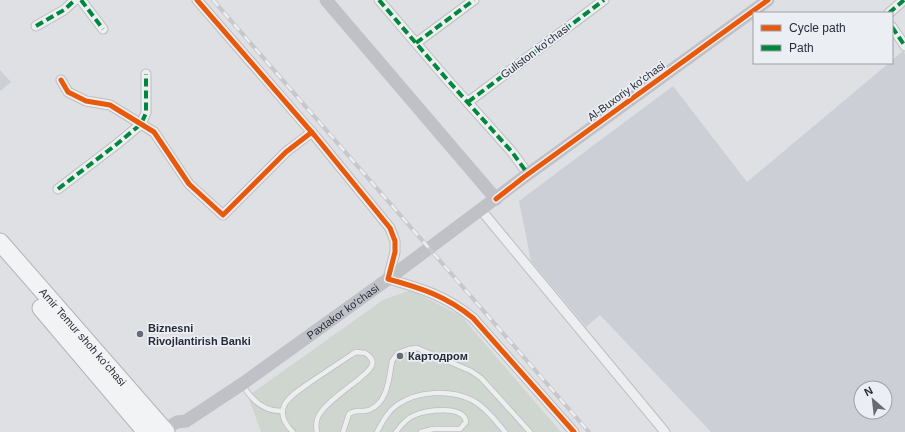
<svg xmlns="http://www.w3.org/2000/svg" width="905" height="432" viewBox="0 0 905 432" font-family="Arial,sans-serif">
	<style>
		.built { fill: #cccfd6; fill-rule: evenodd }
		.green { fill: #ced6cf }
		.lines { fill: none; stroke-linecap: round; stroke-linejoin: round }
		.lane-casing { stroke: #bcbec1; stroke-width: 6 }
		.street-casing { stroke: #bcbec1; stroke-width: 11 }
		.highway-casing { stroke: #b1b3b7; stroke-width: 19 }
		.lane { stroke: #edeef0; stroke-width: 4.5 }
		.street { stroke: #edeef0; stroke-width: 9 }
		.secondary { stroke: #bfc1c6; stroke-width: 13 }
		.highway { stroke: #f2f3f4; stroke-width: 17 }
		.rail-casing { stroke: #c6c8cb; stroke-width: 4 }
		.rail { stroke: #ebeef3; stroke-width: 2.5; stroke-dasharray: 8; stroke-linecap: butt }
		.quiet { stroke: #00873e; stroke-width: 4; stroke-dasharray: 8 4; stroke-linecap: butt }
		.cycleway-casing { stroke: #ebeef3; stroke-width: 8 }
		.cycleway { stroke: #e8590c; stroke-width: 5 }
		.poi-dot { fill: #676b75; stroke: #ebeef3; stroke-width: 1.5 }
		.labels { text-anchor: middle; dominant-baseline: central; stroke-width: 3.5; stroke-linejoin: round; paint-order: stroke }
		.street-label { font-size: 11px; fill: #272c3a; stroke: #ebeef3 }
		.poi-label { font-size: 11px; font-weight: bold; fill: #272c3a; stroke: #ebeef3; text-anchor: start }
	</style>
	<rect width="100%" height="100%" fill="#dee0e3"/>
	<path class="built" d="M903 51 905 54V432H711L600 315 586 327 531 261 519 201 673 86 747 182 889 63H892V60ZM861 388H885V412H861Z
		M0 70 11 82 0 91Z"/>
	<path class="green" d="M411 290 461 316 561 432H261L248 396 383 300Z"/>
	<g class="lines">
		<defs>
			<path id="lane" d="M243 385C252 401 264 412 283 411
				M293 432C267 407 295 393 315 379 327 371 339 363 351 355L356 352 365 353C369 355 374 360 372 365 370 371 363 375 359 379 348 388 323 405 318 417 316 421 316 427 317 432
				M343 432 349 414C356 408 362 413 369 410 388 403 389 378 392 361L398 353 409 349 417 348 471 371 481 378 530 432
				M377 432C382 422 388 411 397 405 417 391 450 389 472 400 485 407 496 421 505 432
				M396 432C401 425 407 418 415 415 427 410 464 405 466 422L460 429H433L421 432"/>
			<path id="street" d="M81 0 103 29
				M197 0 315 136 390 228 395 241V252L388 279C421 288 446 296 473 318L574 432
				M379 0 445 77 512 152 528 174
				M889 13 904 0
				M36 26 64 10 75 0
				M892 27 905 46
				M416 43 474 0
				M61 80 68 92 86 101 110 105 154 132 189 184 223 215 286 152 312 132
				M468 102 604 0
				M58 189 117 144 141 124 146 113V74
				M481 210 665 432"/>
			<g id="highway">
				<path id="s2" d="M0 242 166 432"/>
				<path d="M41 308 146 432"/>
			</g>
		</defs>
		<use href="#lane" class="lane-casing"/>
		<use href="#street" class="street-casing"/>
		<use href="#highway" class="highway-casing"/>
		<use href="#lane" class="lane"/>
		<use href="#street" class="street"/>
		<g class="secondary">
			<path d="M326 0 496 199"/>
			<path id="s1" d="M160 432 177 422 186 421 242 384 388 279 524 177 768 0"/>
		</g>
		<use href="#highway" class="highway"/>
		<defs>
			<path id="rail" d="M213 0 589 432"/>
		</defs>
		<use href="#rail" class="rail-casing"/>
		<use href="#rail" class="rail"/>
		<path class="quiet" d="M81 0 103 29
			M379 0 445 77 512 152 528 174
			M889 13 904 0
			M36 26 64 10 75 0
			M892 27 905 46
			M416 43 474 0
			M468 102 604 0
			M58 189 117 144 141 124 146 113V74"/>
		<defs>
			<path id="cycleway" d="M197 0 315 136 390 228 395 241V252L388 279C421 288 446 296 473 318L574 432
				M61 80 68 92 86 101 110 105 154 132 189 184 223 215 286 152 312 132
				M496 199 524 177 768 0"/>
		</defs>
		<use href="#cycleway" class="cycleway-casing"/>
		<use href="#cycleway" class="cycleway"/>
	</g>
	<g class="poi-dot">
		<circle cx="140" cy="334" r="4"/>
		<circle cx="400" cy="356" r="4"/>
	</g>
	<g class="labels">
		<g class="street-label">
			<text transform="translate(535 51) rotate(-37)">Guliston ko'chasi</text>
			<text transform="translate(626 91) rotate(-36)">Al-Buxoriy ko'chasi</text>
			<text stroke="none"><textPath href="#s1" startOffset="220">Paxtakor ko'chasi</textPath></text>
			<text stroke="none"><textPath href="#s2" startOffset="126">Amir Temur shoh ko'chasi</textPath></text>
		</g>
		<g class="poi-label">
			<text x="148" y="328">Biznesni<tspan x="148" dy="13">Rivojlantirish Banki</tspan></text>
			<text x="408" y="356">Картодром</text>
		</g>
	</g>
	<rect x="753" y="12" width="140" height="52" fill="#ebeef3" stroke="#9da0a9"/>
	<rect x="761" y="25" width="20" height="6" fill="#e8590c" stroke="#9da0a9"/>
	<text x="789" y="32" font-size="12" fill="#272c3a">Cycle path</text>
	<rect x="761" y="45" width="20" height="6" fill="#00873e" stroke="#9da0a9"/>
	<text x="789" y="52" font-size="12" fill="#272c3a">Path</text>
	<g transform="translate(873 400) rotate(332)"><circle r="19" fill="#ebeef3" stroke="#9da0a9"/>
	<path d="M0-3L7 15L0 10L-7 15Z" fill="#676b75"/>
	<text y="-6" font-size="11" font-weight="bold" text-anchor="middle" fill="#272c3a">N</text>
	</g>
</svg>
